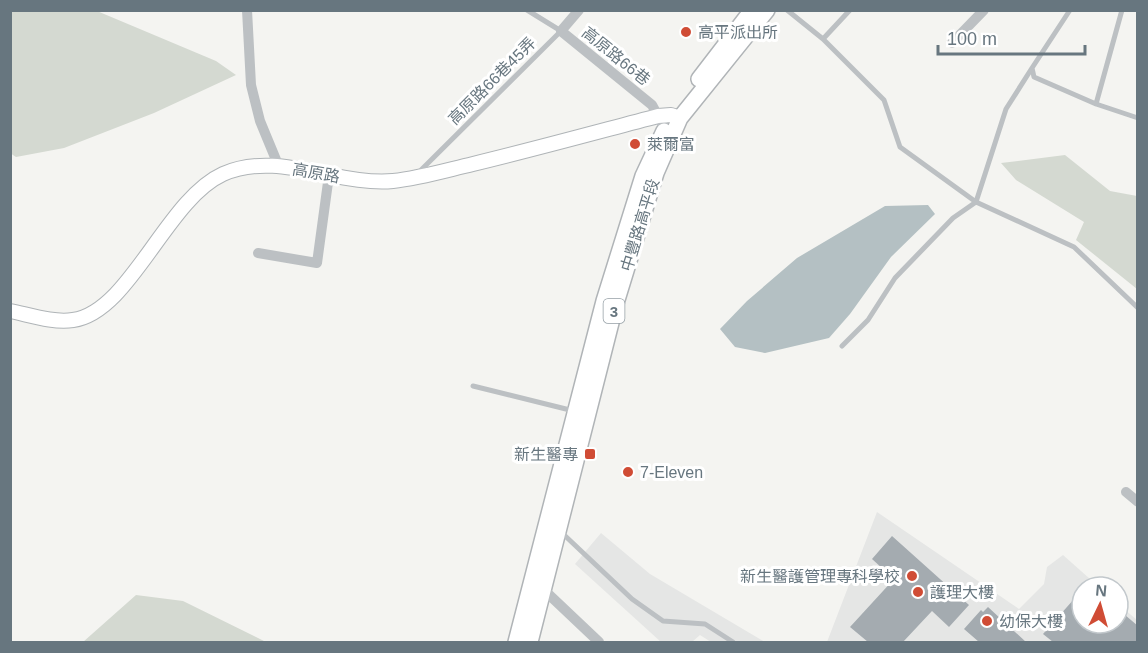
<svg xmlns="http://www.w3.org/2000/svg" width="1148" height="653" viewBox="0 0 1148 653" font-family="Helvetica,'Noto Sans TC',sans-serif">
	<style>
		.built { fill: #e5e6e5 }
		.green { fill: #d4d9d1 }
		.water { fill: #b4c0c3 }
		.building { fill: #a4abb0 }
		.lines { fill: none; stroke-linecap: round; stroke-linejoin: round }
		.secondary-casing { stroke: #afb4b7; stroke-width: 16 }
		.primary-casing { stroke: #b0b4b7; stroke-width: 18 }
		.lane { stroke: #bcc0c3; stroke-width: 5 }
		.street { stroke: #bcc0c3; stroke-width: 10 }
		.secondary { stroke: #fff; stroke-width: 14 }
		.primary { stroke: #fff; stroke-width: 15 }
		.poi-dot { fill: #d04c35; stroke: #fff; stroke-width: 2 }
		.labels { text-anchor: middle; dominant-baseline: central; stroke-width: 6; stroke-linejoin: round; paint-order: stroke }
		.shield { fill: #fff; stroke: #959fa5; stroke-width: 1.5 }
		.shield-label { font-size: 15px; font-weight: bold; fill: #67767f }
		.poi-label { font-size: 16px; fill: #67767f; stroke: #fff; text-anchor: start }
		.street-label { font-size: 16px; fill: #67767f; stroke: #fff }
	</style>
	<rect width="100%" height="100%" fill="#f4f4f1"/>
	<path class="built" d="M877 512 1019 609 1044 584 1047 567 1063 555 1099 587H1082V623H1118V604L1137 620V642H827Z
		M601 533 650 574 765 642H711L700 635 692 642H661L575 564Z"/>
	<path class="green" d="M10 11H97L216 61 236 75 154 113 64 148 16 157 10 153Z
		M1065 155 1110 191 1137 196V289L1076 240 1084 222 1016 180 1001 163Z
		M136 595 183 601 266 642H83Z"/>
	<path class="water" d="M928 205 935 214 891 257 850 314 829 338 765 353 735 347 720 329 747 301 797 258 885 206Z"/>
	<path class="building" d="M892 536 969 605 949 627 932 611 903 642H868L850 627 894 579 872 559Z
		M1082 590V623H1118V609L1138 626V642H1053L1043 634Z
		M988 607 1026 642H979L964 629 981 610 983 612Z"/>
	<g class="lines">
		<defs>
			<path id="secondary" d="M10 311C30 315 53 323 73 320 130 312 166 200 223 174 277 150 337 186 393 181 420 178 447 170 473 164 535 149 597 132 658 116L671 115 680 118"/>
			<path id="primary" d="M699 79 752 10
				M516 642 604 301 643 176 664 131
				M530 642 616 303 656 173 680 118 767 10"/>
		</defs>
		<use href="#secondary" class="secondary-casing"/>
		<use href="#primary" class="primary-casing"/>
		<path class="lane" d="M787 10 823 39 884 100 900 147 976 202 953 218 895 278 868 320 842 346
			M1070 10 1032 68 1034 77 1096 104
			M1122 10 1096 104 1138 118
			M823 39 850 10
			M1032 68 1006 109 976 202 1074 247 1138 308
			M417 174 561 31 527 10
			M473 386 574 411
			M561 532 632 599 663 621 705 624 733 642"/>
		<path class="street" d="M247 10 251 85 260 121 279 167
			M579 10 561 31 652 105 665 129
			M952 43 984 10
			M258 253 317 263 329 175
			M1126 492 1138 502
			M543 589 599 642"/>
		<use href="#secondary" class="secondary"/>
		<use href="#primary" class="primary"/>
	</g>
	<g class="poi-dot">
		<circle cx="686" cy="32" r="6"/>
		<circle cx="635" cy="144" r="6"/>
		<rect x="584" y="448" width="12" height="12" rx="3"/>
		<circle cx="628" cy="472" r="6"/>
		<circle cx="912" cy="576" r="6"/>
		<circle cx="918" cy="592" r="6"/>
		<circle cx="987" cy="621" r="6"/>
	</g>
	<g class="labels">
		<rect class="shield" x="603.5" y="299" width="21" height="24" rx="4.5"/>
		<g class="shield-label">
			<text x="614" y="311">3</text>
		</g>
		<g class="poi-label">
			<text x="698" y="32">高平派出所</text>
			<text x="647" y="144">萊爾富</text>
			<text x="578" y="454" text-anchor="end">新生醫專</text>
			<text x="640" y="472">7-Eleven</text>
			<text x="900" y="576" text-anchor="end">新生醫護管理專科學校</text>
			<text x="930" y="592">護理大樓</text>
			<text x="999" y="621">幼保大樓</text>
		</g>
		<g class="street-label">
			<text transform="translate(616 56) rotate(39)">高原路66巷</text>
			<text transform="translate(492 81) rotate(-45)">高原路66巷45弄</text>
			<text transform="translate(316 173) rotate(10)">高原路</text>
			<text transform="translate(640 225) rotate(-73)">中豐路高平段</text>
		</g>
	</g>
	<rect width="1148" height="653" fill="none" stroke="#67767f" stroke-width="24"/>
	<g transform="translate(1100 605) rotate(5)"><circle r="28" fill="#ffffff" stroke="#c2c8cc" stroke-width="1.5"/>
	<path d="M0-4.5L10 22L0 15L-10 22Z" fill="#d04c35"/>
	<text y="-9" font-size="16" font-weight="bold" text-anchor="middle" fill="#67767f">N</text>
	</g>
	<path d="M938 45v9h147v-9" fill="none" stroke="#67767f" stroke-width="3"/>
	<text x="947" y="45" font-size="18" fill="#67767f" stroke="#ffffff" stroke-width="4.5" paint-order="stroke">100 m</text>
</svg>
